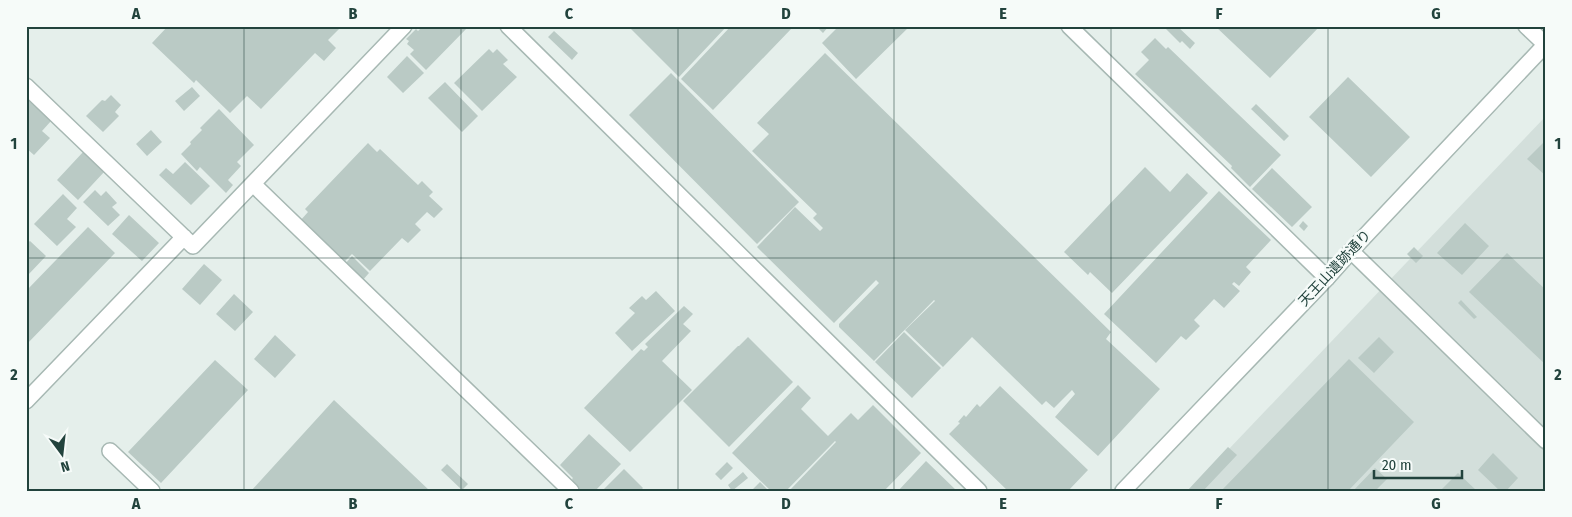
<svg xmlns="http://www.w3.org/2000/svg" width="1572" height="517" viewBox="0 0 1572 517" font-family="'Fira Sans Condensed','Noto Sans JP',sans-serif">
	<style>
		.built { fill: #d3dfdb }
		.building { fill: #bacac5 }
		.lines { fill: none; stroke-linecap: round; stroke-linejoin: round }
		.service-casing { stroke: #a7b8b3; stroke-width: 18 }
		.minor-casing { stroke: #a7b8b3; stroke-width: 18 }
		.tertiary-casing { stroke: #a7b8b3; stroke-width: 18 }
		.service { stroke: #fff; stroke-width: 15 }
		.minor { stroke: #fff; stroke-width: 15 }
		.tertiary { stroke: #fff; stroke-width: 15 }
		.grid { fill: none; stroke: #22433d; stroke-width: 1; stroke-opacity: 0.55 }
		.labels { text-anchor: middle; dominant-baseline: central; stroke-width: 5; stroke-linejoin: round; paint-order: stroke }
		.street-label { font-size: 14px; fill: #22433d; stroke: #f6fbf9 }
		.neatline { fill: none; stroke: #22433d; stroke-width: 2 }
		.grid-label { font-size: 16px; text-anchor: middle; font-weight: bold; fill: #22433d }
	</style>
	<rect width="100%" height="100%" fill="#e5efeb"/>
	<path class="built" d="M1546 116V491H1189Z"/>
	<path class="building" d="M168 26H342L328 40 336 48 324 61 315 53 261 109 247 96 230 113 196 80 194 83 152 43Z
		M423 26H469L426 70 410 54 414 50 407 44 409 41 406 39 416 29 418 31Z
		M628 26H727L679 77Z
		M731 26H790L792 28 713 110 681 79Z
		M816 26H829L823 33Z
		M839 26H910L856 79 822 43Z
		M1163 26H1177L1195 43 1190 49 1182 41 1180 43Z
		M1215 26H1320L1270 78Z
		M554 31 578 53 572 60 548 37Z
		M1155 38 1166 49 1168 47 1281 155 1250 187 1231 168 1232 166 1135 74 1149 60 1141 52Z
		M489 49 493 53 497 49 508 60 503 64 517 77 482 111 454 83Z
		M825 53 1111 332 1106 339 1160 389 1098 456 1055 417 1075 394 1072 390 1054 408 1046 401 1042 405 972 337 943 367 905 330 935 301 934 300 874 361 839 327V324L879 283 876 280 834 323 757 247 795 207 820 231 823 228 813 218 817 214 752 151 769 134 757 123Z
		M407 56 424 73 403 93 387 77Z
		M671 73 799 202 757 244 629 115Z
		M1348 77 1410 137 1371 177 1309 117Z
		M445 82 478 116 462 132 428 98Z
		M192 87 200 96 184 111 175 101Z
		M111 95 121 105 115 112 119 116 103 132 86 116 102 100 105 101Z
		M28 100 51 121 42 131 50 138 34 155 26 148V102Z
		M1256 104 1289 136 1284 141 1251 109Z
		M219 109 254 145 237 162 241 166 228 180 233 185 226 193 200 167 197 171 181 154 191 144 190 142 202 130 200 128Z
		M151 130 162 142 147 156 136 144Z
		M1546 140V176L1527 159Z
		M368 143 377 152 380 149 418 185 422 181 433 192 429 196 443 209 434 218 427 212 415 224 421 230 408 243 402 238 370 271 352 254 343 263 300 221 308 212 305 209Z
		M84 151 105 171 78 200 57 180Z
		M185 162 210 186 191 205 159 175 166 168 173 174Z
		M1145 167 1170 192 1187 173 1208 193 1112 293 1090 272 1088 275 1064 252Z
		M1272 168 1312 207 1292 227 1252 189Z
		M95 190 101 196 106 191 117 203 112 207 120 215 108 226 83 202Z
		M1219 191 1271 240 1246 267 1251 272 1239 286 1234 282 1232 284 1240 291 1224 308 1214 299 1194 320 1200 326 1186 340 1181 336 1156 363 1104 314Z
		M63 194 77 208 67 219 76 227 57 246 34 224Z
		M129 215 159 243 142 261 112 234Z
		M1303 221 1308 226 1304 231 1299 226Z
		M1465 223 1489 246 1462 275 1437 253Z
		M88 227 115 253 26 345V291Z
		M30 241 46 256 28 275 26 273V244Z
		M1414 247 1423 256 1416 263 1407 254Z
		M1507 253 1546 290V365L1469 292Z
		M352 256 369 273 362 281 345 264Z
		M204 264 222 280 200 305 182 289Z
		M656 291 675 311 632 351 615 333 635 313 629 308 642 296 646 300Z
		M234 294 253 312 235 331 216 314Z
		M1461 300 1477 317 1474 319 1458 303Z
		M684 306 693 314 683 324 691 331 662 361 692 390 630 452 584 408 641 349 644 351 648 347 645 344Z
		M904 332 941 368 912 398 875 362Z
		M275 335 296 355 275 378 254 359Z
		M748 337 793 382 729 447 683 401 738 346H739Z
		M1379 337 1394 352 1374 373 1358 358Z
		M1349 359 1414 422 1348 491H1221Z
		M215 360 248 390 161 483 128 452Z
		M798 385 811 398 801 409 828 436 851 413 858 420 873 405 921 453 884 491H789L836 442 835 441 786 491H771L732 453Z
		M1000 386 1088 470 1068 491H1008L949 434 960 423 958 422 964 415 966 417 977 404 980 407Z
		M334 400 430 491H251Z
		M589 434 621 464 595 491H580L572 483 573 481 572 479 573 478 560 465Z
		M1228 447 1237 455 1203 491H1187Z
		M1493 453 1518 478 1506 491H1500L1478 470Z
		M926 461 957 491H898Z
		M727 462 733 468 721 480 715 474Z
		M447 464 468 484 462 490 441 470Z
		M1375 468 1387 479 1375 491H1353Z
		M624 469 643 488 640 491H602Z
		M743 472 748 478 732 491 728 485Z
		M1458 473 1477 491H1440Z
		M760 482 769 491H751Z"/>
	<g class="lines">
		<defs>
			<path id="service" d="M1351 251 1546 441"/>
			<path id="minor" d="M508 26 979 491
				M1069 26 1327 278
				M1526 26 1545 44
				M26 86 193 246 404 26
				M253 184 571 491
				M26 401 184 237
				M110 451 152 491"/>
			<path id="tertiary" d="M1123 491 1327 278 1351 251 1546 44"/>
		</defs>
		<use href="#service" class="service-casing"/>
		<use href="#minor" class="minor-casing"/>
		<use href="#tertiary" class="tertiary-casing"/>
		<use href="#service" class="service"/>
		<use href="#minor" class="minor"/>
		<use href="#tertiary" class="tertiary"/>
	</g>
	<path class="grid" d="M244 26V491M461 26V491M678 26V491M894 26V491M1111 26V491M1328 26V491M26 258H1546"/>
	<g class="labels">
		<g class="street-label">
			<text transform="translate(1335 268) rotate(-47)">天王山遺跡通り</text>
		</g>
	</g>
	<rect width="1572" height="517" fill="none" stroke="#f6fbf9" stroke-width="55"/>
	<g transform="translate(62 454) rotate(165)" stroke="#f6fbf9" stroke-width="4" paint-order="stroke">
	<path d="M0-4L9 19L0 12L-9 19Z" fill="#22433d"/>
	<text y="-8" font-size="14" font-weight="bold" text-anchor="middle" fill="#22433d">N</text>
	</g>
	<path d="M1374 470v8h88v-8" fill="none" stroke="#22433d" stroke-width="2.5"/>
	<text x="1382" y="470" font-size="15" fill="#22433d" stroke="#f6fbf9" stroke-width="4" paint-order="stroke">20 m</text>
	<rect x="28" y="28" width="1516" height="462" class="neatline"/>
	<g class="grid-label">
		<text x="136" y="19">A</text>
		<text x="353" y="19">B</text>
		<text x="569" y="19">C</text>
		<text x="786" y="19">D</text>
		<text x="1003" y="19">E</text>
		<text x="1219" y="19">F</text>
		<text x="1436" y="19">G</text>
		<text x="14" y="149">1</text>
		<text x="1558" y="149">1</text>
		<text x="14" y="380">2</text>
		<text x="1558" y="380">2</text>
		<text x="136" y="509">A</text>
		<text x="353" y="509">B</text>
		<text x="569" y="509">C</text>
		<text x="786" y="509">D</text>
		<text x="1003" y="509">E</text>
		<text x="1219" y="509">F</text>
		<text x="1436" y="509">G</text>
	</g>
</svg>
